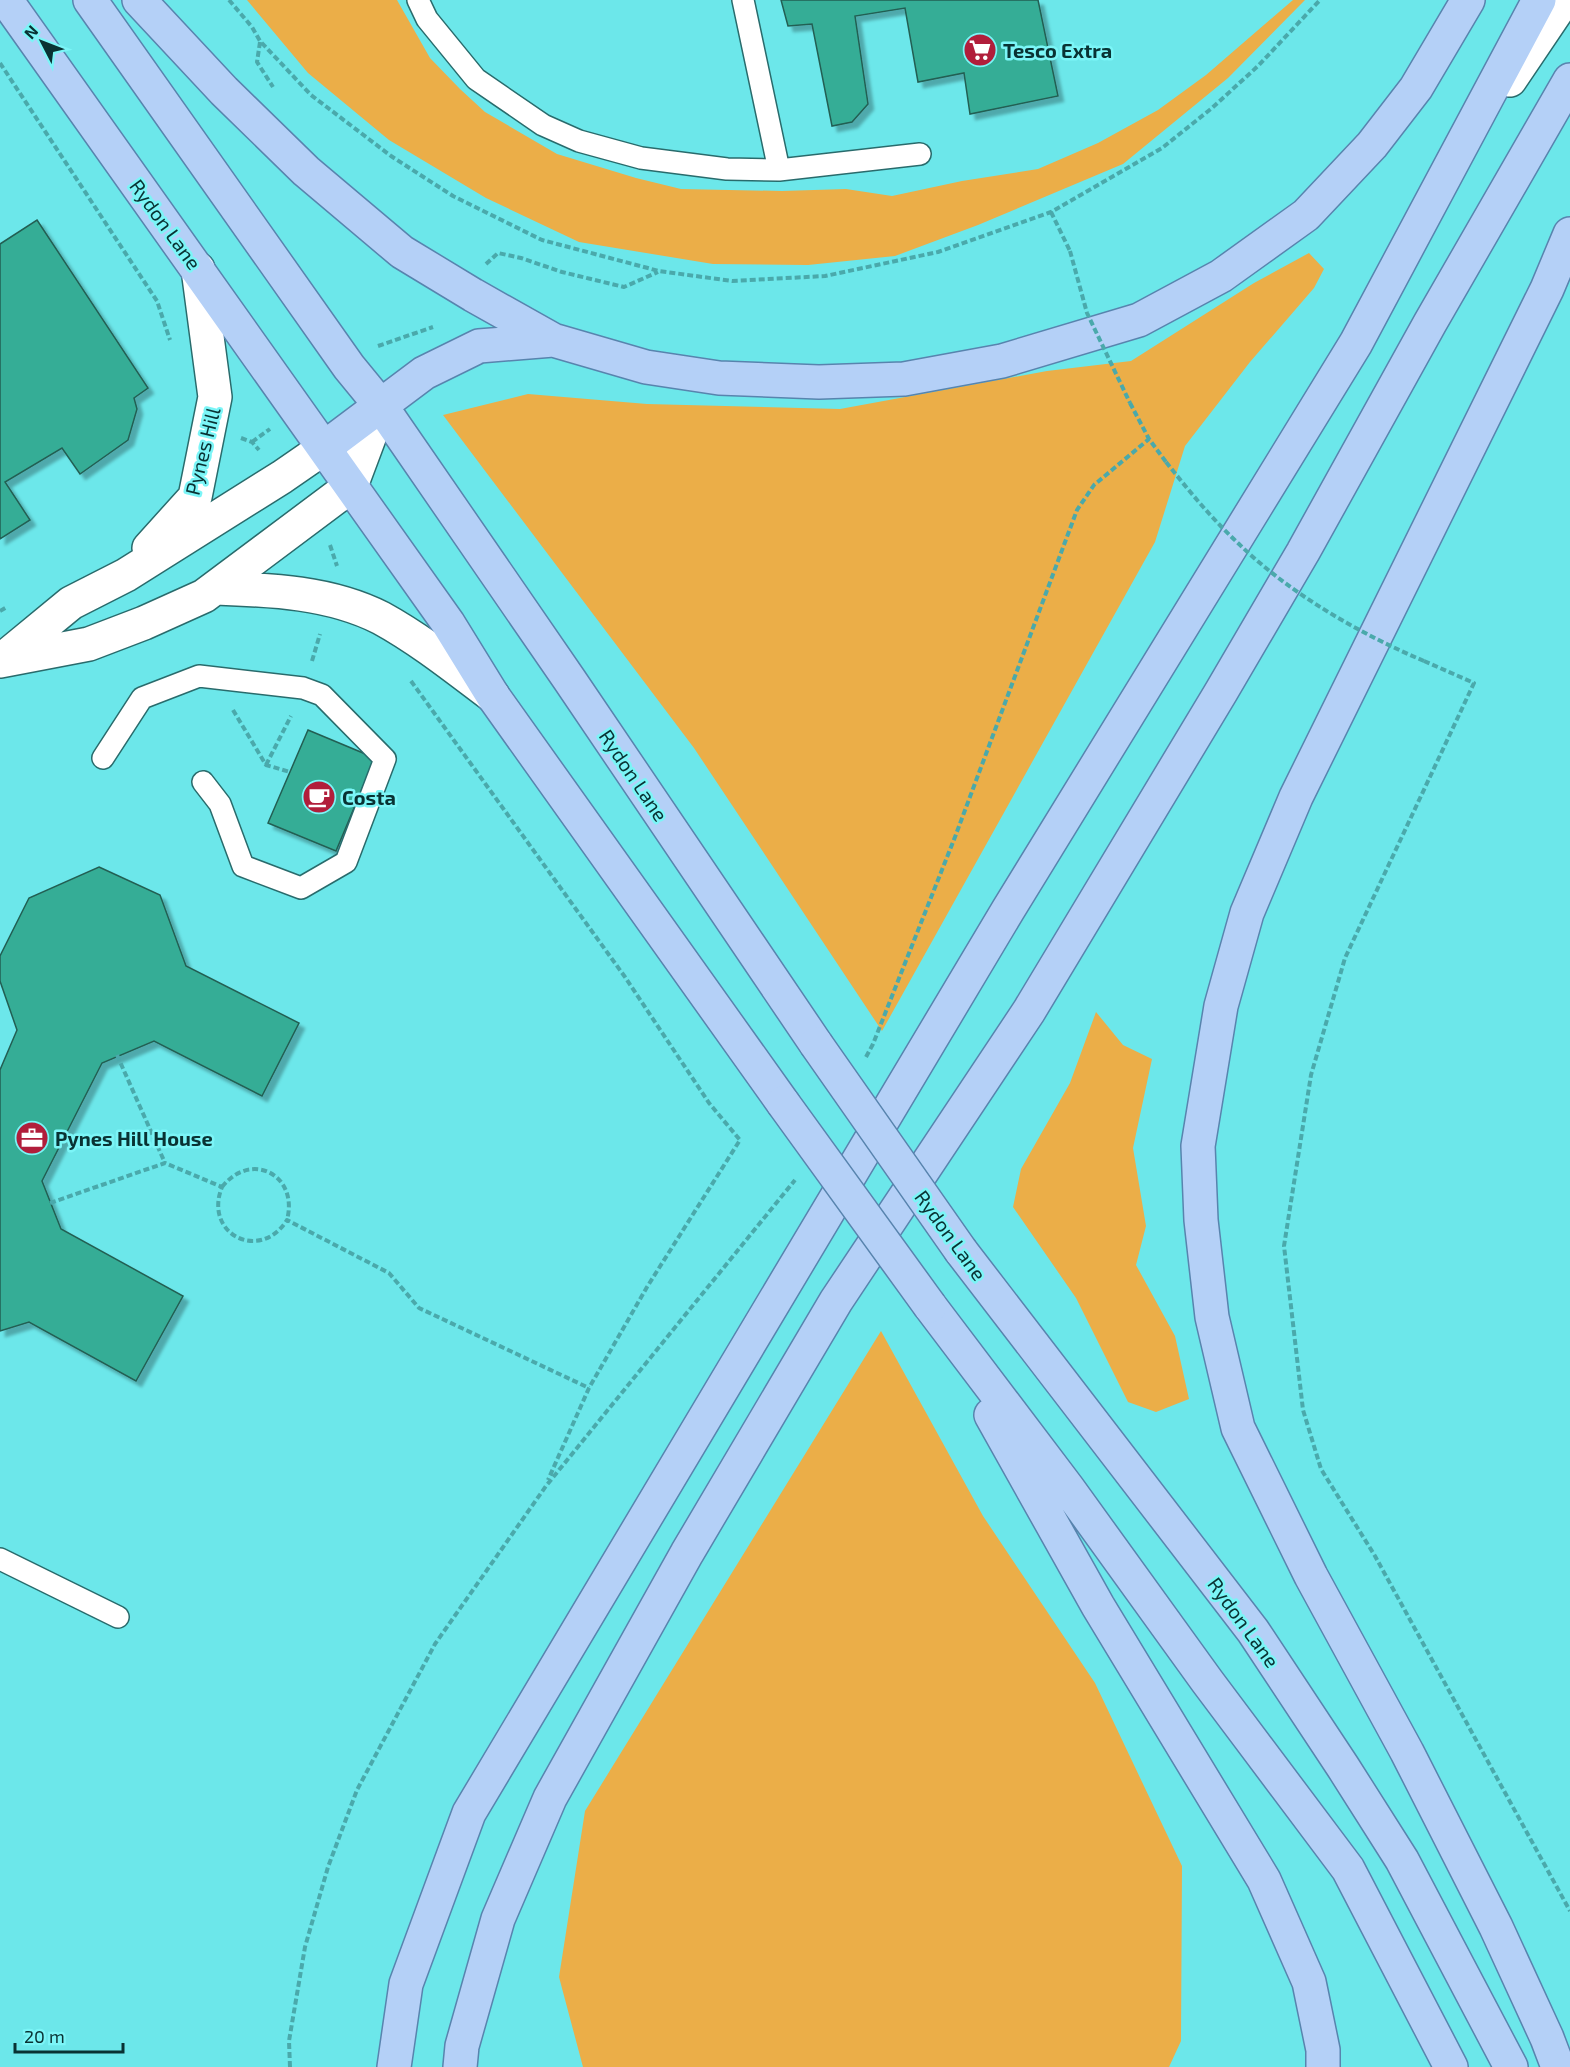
<svg xmlns="http://www.w3.org/2000/svg" width="1570" height="2067" viewBox="0 0 1570 2067" font-family="'Exo 2',sans-serif">
	<style>
		.green { fill: #ebae48 }
		.building { fill: #36ad96; stroke: #235f53; stroke-width: 1.5; filter: url(#shadow) }
		.lines { fill: none; stroke-linecap: round; stroke-linejoin: round }
		.service-casing { stroke: #296b6c; stroke-width: 24 }
		.minor-casing { stroke: #296b6c; stroke-width: 36 }
		.tertiary-casing { stroke: #296b6c; stroke-width: 36 }
		.primary-casing { stroke: #5884ae; stroke-width: 36 }
		.path { stroke: #4aa9ab; stroke-width: 4; stroke-dasharray: 6 3; stroke-linecap: butt }
		.service { stroke: #fff; stroke-width: 21 }
		.minor { stroke: #fff; stroke-width: 33 }
		.tertiary { stroke: #fff; stroke-width: 33 }
		.primary { stroke: #b4d0f7; stroke-width: 33 }
		.primary-bridge-casing { stroke: #5884ae; stroke-width: 36; stroke-linecap: butt }
		.path-bridge { stroke: #4aa9ab; stroke-width: 4; stroke-dasharray: 6 3; stroke-linecap: butt }
		.primary-bridge { stroke: #b4d0f7; stroke-width: 33 }
		.labels { text-anchor: middle; dominant-baseline: central; stroke-width: 5; stroke-linejoin: round; paint-order: stroke }
		.poi-label { font-size: 20px; font-weight: bold; fill: #093233; stroke: #7bf5f7; text-anchor: start }
		.street-label { font-size: 20px; fill: #093233; stroke: #7bf5f7 }
	</style>
	<defs>
		<filter id="shadow"><feDropShadow dx="5.5" dy="5.5" stdDeviation="1.5" flood-color="#0004"/></filter>
	</defs>
	<rect width="100%" height="100%" fill="#6ce7ea"/>
	<path class="green" d="M247 0H397L430 58 460 89 485 112 557 154 636 178 681 189 782 191 846 189 892 196 962 181 1038 169 1098 143 1158 110 1206 75 1293 0H1305L1228 78 1123 164 978 225 895 256 808 265 713 264 579 242 486 198 389 140 308 73Z
		M1309 253 1324 269 1314 288 1250 362 1185 446 1155 542 882 1031 694 748 443 415 528 394 647 404 840 409 1047 371 1131 361 1254 283Z
		M1096 1012 1123 1045 1152 1059 1133 1148 1146 1226 1136 1265 1175 1336 1189 1399 1156 1412 1128 1402 1076 1298 1013 1207 1021 1169 1070 1083Z
		M881 1331 983 1516 1095 1683 1182 1866 1181 2041 1169 2067H583L559 1977 585 1811Z"/>
	<path class="building" d="M781 0H1038L1058 96 970 114 964 73 918 82 905 8 855 16 868 104 852 122 832 126 812 24 788 26Z
		M37 220 148 388 134 398 137 409 128 440 80 474 62 448 5 482 30 520 0 539V244Z
		M308 730 375 758 336 851 268 823Z
		M99 867 160 895 186 966 299 1023 262 1096 154 1041 102 1063 42 1181 61 1229 183 1296 136 1381 29 1322 0 1331V1070L17 1030 0 981V956L29 898Z"/>
	<g class="lines">
		<defs>
			<path id="service" d="M418 0 427 19 476 79 543 125 579 141 641 158 727 169 779 170 920 154
				M743 0 779 170
				M103 758 142 698 199 676 303 688 322 695 385 759 346 862 301 888 243 866 220 804 203 782
				M0 1559 118 1617"/>
			<path id="minor" d="M149 548 195 497 215 397 198 269
				M215 588C271 590 330 592 381 618 421 640 457 669 493 696
				M3 659 71 603 126 575 282 477 324 448
				M0 661 89 644 144 623 204 596 351 486 381 406"/>
			<path id="tertiary" d="M1510 80 1564 0"/>
			<path id="primary" d="M6 0 448 623 493 696 783 1103
				M90 0 349 367 381 406 569 679 816 1044
				M139 0 224 91 306 171 402 252 473 295 553 340 646 367 719 378 819 382 904 379 1002 361 1139 320 1221 276 1306 215 1372 145 1416 88 1468 0
				M324 448 424 373 479 346 553 340
				M961 1251 1253 1631 1343 1767 1402 1860 1511 2067
				M930 1306 1067 1487 1207 1681 1348 1869 1451 2067
				M991 1415 1098 1606 1264 1880 1309 1982 1323 2050V2067
				M394 2067 406 1984 469 1813 1008 910 1356 343 1539 0
				M460 2067 462 2046 498 1919 550 1798 687 1553 836 1301 1029 1011 1221 692 1303 552 1430 323 1570 80
				M1558 2067 1547 2038 1496 1927 1407 1752 1311 1576 1238 1428 1212 1317 1201 1220 1198 1146 1221 1006 1247 913 1296 797 1547 289 1570 234"/>
		</defs>
		<use href="#service" class="service-casing"/>
		<use href="#minor" class="minor-casing"/>
		<use href="#tertiary" class="tertiary-casing"/>
		<use href="#primary" class="primary-casing"/>
		<path class="path" d="M229 0 252 27 260 41 311 95 391 156 453 196 542 240 659 271 732 281 825 276 938 252 1051 212 1162 148 1212 108 1258 66 1320 0
			M260 42 257 62 273 87
			M0 63 157 301 170 340
			M1051 212 1070 251
			M486 264 498 253 521 258 562 272 624 287 658 272
			M378 346 433 327
			M1130 403 1149 439 1166 462
			M241 438 252 442 259 450
			M252 442 270 429
			M330 545 337 566
			M0 611 7 607
			M312 661 320 634
			M1424 661 1474 683 1345 958 1311 1075 1284 1246 1303 1410 1321 1469 1375 1556 1570 1911
			M411 681 625 977 709 1103 740 1140 647 1287 589 1388 548 1480
			M233 710 266 765 290 772
			M266 765 291 716
			M117 1055 165 1163
			M866 1057 873 1044 955 837 1077 510 1094 485 1149 439
			M222 1187C251 1150 299 1175 287 1220
			M50 1203 165 1163 222 1187C203 1234 260 1263 287 1220L389 1273 419 1308 589 1388
			M290 2067 289 2041 305 1947 328 1867 357 1790 435 1644 546 1486 795 1180"/>
		<use href="#service" class="service"/>
		<use href="#minor" class="minor"/>
		<use href="#tertiary" class="tertiary"/>
		<use href="#primary" class="primary"/>
		<defs>
			<path id="primary-bridge" d="M816 1044 961 1251
				M783 1103 930 1306"/>
		</defs>
		<use href="#primary-bridge" class="primary-bridge-casing"/>
		<path class="path-bridge" d="M1070 251 1087 313 1130 403
			M1166 462C1189 491 1212 519 1239 544 1289 593 1360 634 1424 661"/>
		<use href="#primary-bridge" class="primary-bridge"/>
	</g>
	<defs>
		<symbol id="supermarket-disc" viewBox="-11 -11 22 22"><circle r="9.5" fill="#b11e3b" stroke="#7bf5f7"/><path d="M-6-5.5h2.5l.6 2H6L4.5 2H-2.5L-4.4-4H-6ZM-1.5 3.2a1.3 1.3 0 1 0 .1 0ZM3 3.2a1.3 1.3 0 1 0 .1 0Z" fill="#fff"/></symbol>
		<symbol id="cafe-disc" viewBox="-11 -11 22 22"><circle r="9.5" fill="#b11e3b" stroke="#7bf5f7"/><path d="M-5.5-4.5H6V0H3Q3 3.5 0 3.5H-2.5Q-5.5 3.5-5.5 0ZM3-3.2v2h1.7v-2ZM-6 4.5H4V6H-6Z" fill="#fff"/></symbol>
		<symbol id="office-disc" viewBox="-11 -11 22 22"><circle r="9.5" fill="#b11e3b" stroke="#7bf5f7"/><path d="M-6-3h4V-5.5h4V-3h4V5H-6ZM-1-4.5V-3h2v-1.5ZM-6 0V1H6V0Z" fill="#fff"/></symbol>
	</defs>
	<g fill-rule="evenodd">
		<use href="#supermarket-disc" x="961" y="31" width="38" height="38"/>
		<use href="#cafe-disc" x="300" y="778" width="38" height="38"/>
		<use href="#office-disc" x="13" y="1119" width="38" height="38"/>
	</g>
	<g class="labels">
		<g class="poi-label">
			<text x="1003" y="50">Tesco Extra</text>
			<text x="342" y="797">Costa</text>
			<text x="55" y="1138">Pynes Hill House</text>
		</g>
		<g class="street-label">
			<text transform="translate(166 224) rotate(54)">Rydon Lane</text>
			<text transform="translate(202 451) rotate(-76)">Pynes Hill</text>
			<text transform="translate(634 775) rotate(56)">Rydon Lane</text>
			<text transform="translate(951 1235) rotate(54)">Rydon Lane</text>
			<text transform="translate(1244 1622) rotate(54)">Rydon Lane</text>
		</g>
	</g>
	<g transform="translate(42 42) rotate(312)" stroke="#7bf5f7" stroke-width="4.5" paint-order="stroke">
	<path d="M0-4.5L10 22L0 15L-10 22Z" fill="#093233"/>
	<text y="-9" font-size="16" font-weight="bold" text-anchor="middle" fill="#093233">N</text>
	</g>
	<path d="M15 2043v9h108v-9" fill="none" stroke="#093233" stroke-width="3"/>
	<text x="24" y="2043" font-size="18" fill="#093233" stroke="#7bf5f7" stroke-width="4.5" paint-order="stroke">20 m</text>
</svg>
